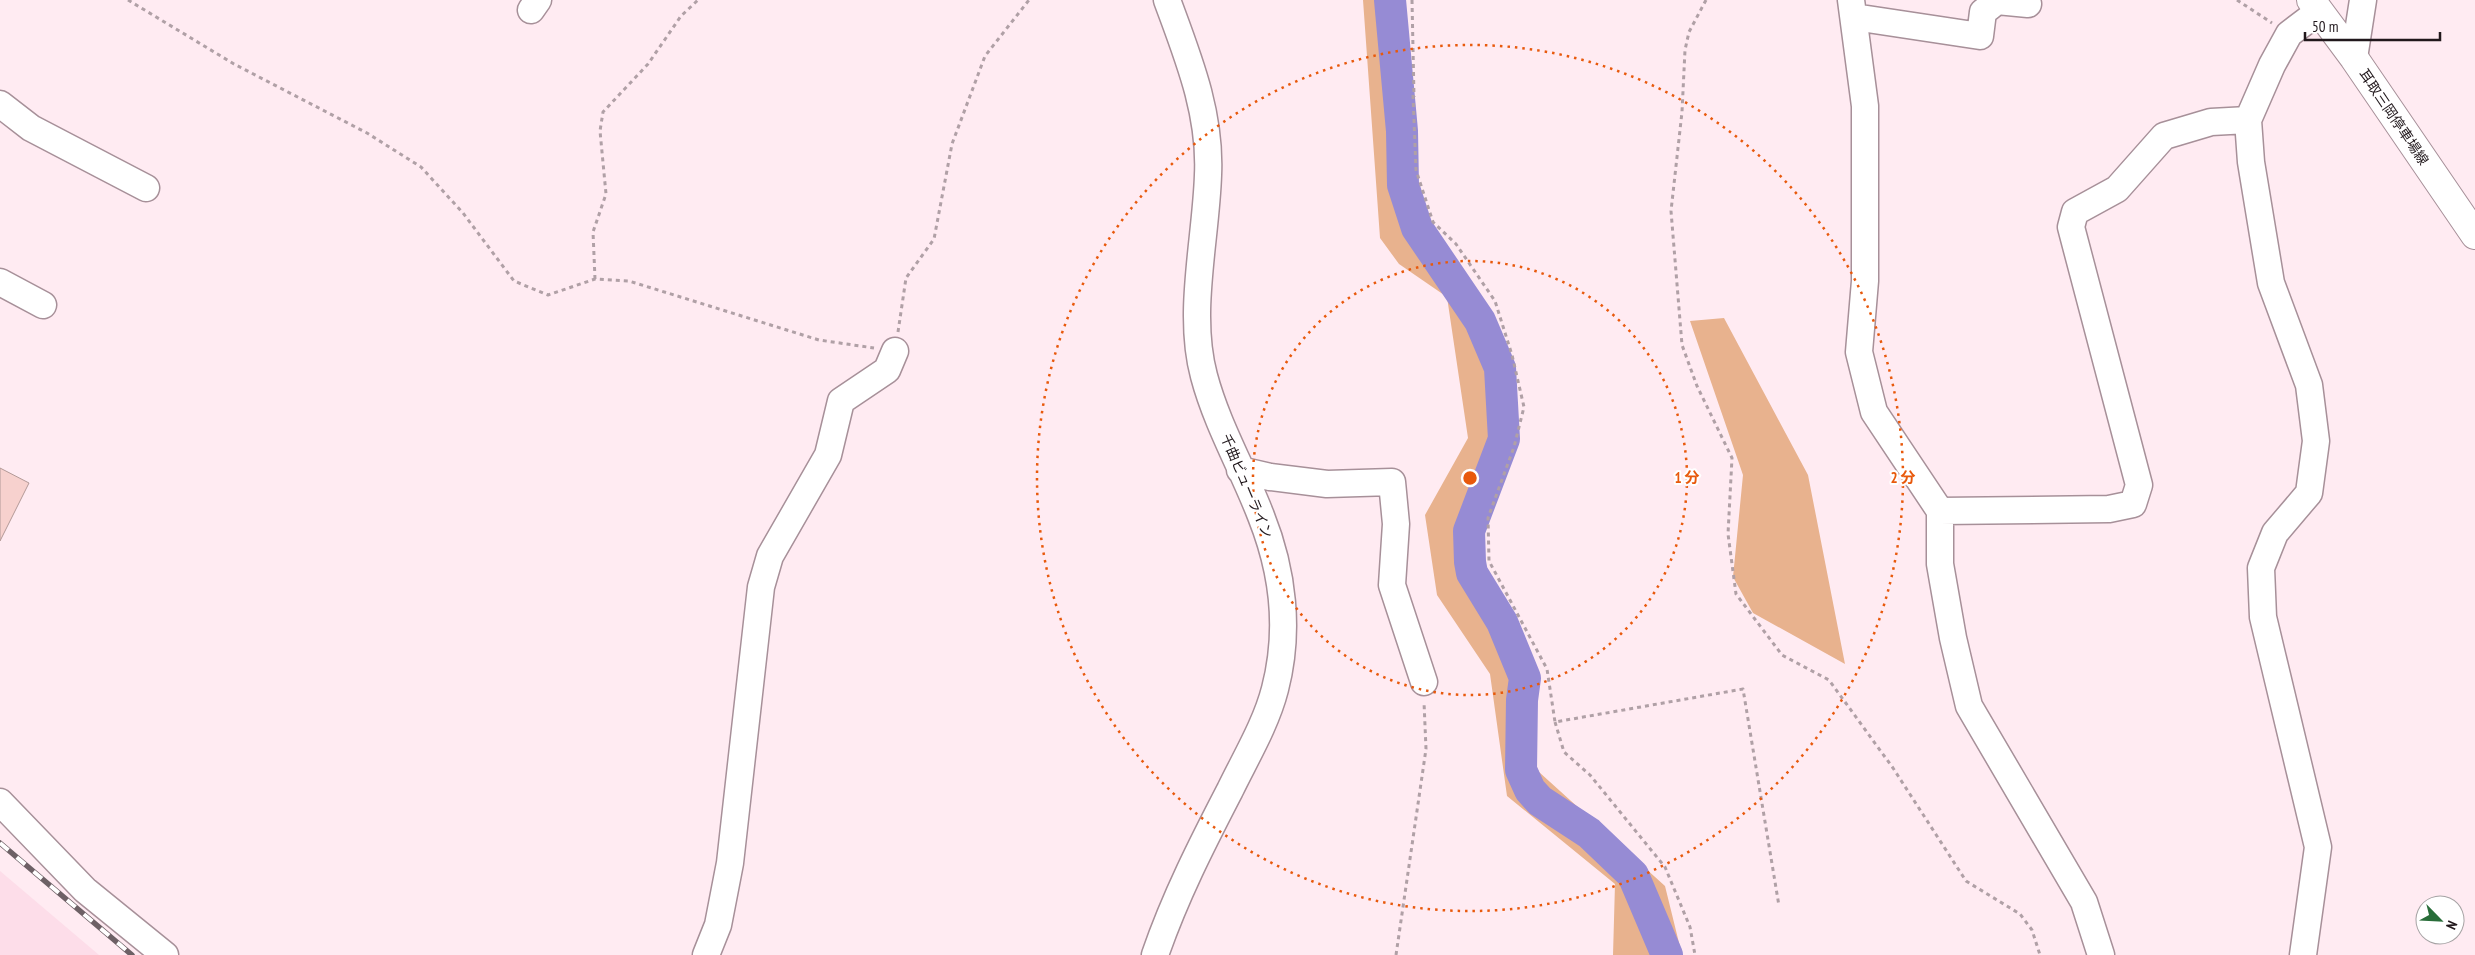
<svg xmlns="http://www.w3.org/2000/svg" width="2475" height="955" viewBox="0 0 2475 955" font-family="'PT Sans Narrow','Noto Sans JP',sans-serif">
	<style>
		.built { fill: #fddde9 }
		.green { fill: #e8b28e }
		.lines { fill: none; stroke-linecap: round; stroke-linejoin: round }
		.river { stroke: #968bd4; stroke-width: 32 }
		.building { fill: #f7d1ce; stroke: #b29997 }
		.minor-casing { stroke: #a79099; stroke-width: 29 }
		.major-casing { stroke: #a79099; stroke-width: 30 }
		.path { stroke: #b0a0a6; stroke-width: 3; stroke-dasharray: 4 4; stroke-linecap: butt }
		.minor { stroke: #fff; stroke-width: 26 }
		.major { stroke: #fff; stroke-width: 28 }
		.rail-casing { stroke: #6d6065; stroke-width: 5.5 }
		.rail { stroke: #fff; stroke-width: 4; stroke-dasharray: 11; stroke-linecap: butt }
		.ring { fill: none; stroke: #e8590c; stroke-width: 2.5; stroke-dasharray: 2.5 5 }
		.labels { text-anchor: middle; dominant-baseline: central; stroke-width: 4; stroke-linejoin: round; paint-order: stroke }
		.street-label { font-size: 14px; fill: #21181c; stroke: #fff }
		.centre { fill: #e8590c; stroke: #fff; stroke-width: 2.5 }
		.ring-label { font-size: 15px; text-anchor: middle; font-weight: bold; fill: #e8590c; stroke: #fff; stroke-width: 4; stroke-linejoin: round; paint-order: stroke }
	</style>
	<rect width="100%" height="100%" fill="#ffebf2"/>
	<path class="built" d="M0 871 99 955H0Z"/>
	<path class="green" d="M1363 0H1381L1391 180 1440 259 1485 372 1495 451 1475 499 1462 568 1507 644 1517 674 1515 718 1539 772 1665 886 1682 955H1613L1615 884 1507 796 1490 674 1437 595 1425 515 1468 438 1447 297 1399 264 1380 238Z
		M1724 318 1808 475 1845 664 1753 613 1733 577 1743 475 1690 321Z"/>
	<g class="lines">
		<path class="river" d="M1390 0 1402 131 1403 185 1417 228 1480 321 1500 368 1504 439 1469 531 1470 562 1472 573 1502 622 1525 678 1522 700 1521 770 1530 790 1540 801 1589 833 1633 875 1667 955"/>
	</g>
	<path class="building" d="M0 468 29 483 0 541Z"/>
	<g class="lines">
		<defs>
			<path id="minor" d="M1851 0 1865 106V281L1859 352 1874 412 1940 511V564L1953 638 1969 706 2084 902 2101 955
				M531 10 538 0
				M1854 17 1980 36 1983 12 1997 1 2028 4
				M2354 58 2363 0
				M0 104 31 128 146 188
				M0 282 43 305
				M1240 470 1270 477 1327 484 1392 482 1396 524 1392 585 1424 682
				M1940 511 2109 509 2133 504 2139 485 2071 227 2075 212 2117 189 2164 136 2211 122 2248 120
				M0 802 85 890 165 955
				M706 955 718 925 730 863 761 587 770 556 828 455 841 401 887 370 895 351
				M1155 955C1175 897 1202 844 1230 790 1246 757 1266 724 1275 689 1290 631 1283 571 1261 516 1243 469 1217 425 1204 376 1187 314 1206 239 1208 175 1211 113 1188 57 1167 0
				M2303 955 2318 847 2263 617 2261 568 2275 533 2309 493 2316 441 2309 385 2271 283 2251 162 2248 120 2272 65 2289 34 2318 12"/>
			<path id="major" d="M2311 0 2354 58 2475 235"/>
		</defs>
		<use href="#minor" class="minor-casing"/>
		<use href="#major" class="major-casing"/>
		<path class="path" d="M128 0 234 64 367 133 421 167 463 213 514 281 548 295 595 279 629 281 819 340 874 348
			M1412 0 1414 97
			M1706 0 1689 32 1685 50 1682 112 1671 211 1682 345 1697 386 1732 458 1728 534 1736 594 1782 655 1829 680 1893 768 1966 881 2020 914 2032 930 2040 955
			M2237 0 2272 23
			M1413 95 1416 170 1433 222 1456 244 1495 301 1512 355 1524 407 1514 447 1488 518 1489 561 1547 669 1555 722 1743 689 1779 906
			M595 279 593 232 606 194 600 131 603 112 648 64 681 16 698 0
			M898 332 906 278 934 239 952 144 985 56 1029 0
			M1555 722 1564 752 1590 775 1665 867 1690 927 1695 955
			M1396 955 1426 749 1424 702"/>
		<use href="#minor" class="minor"/>
		<use href="#major" class="major"/>
		<defs>
			<path id="rail" d="M0 843 132 955"/>
		</defs>
		<use href="#rail" class="rail-casing"/>
		<use href="#rail" class="rail"/>
	</g>
	<g class="ring">
		<circle cx="1470" cy="478" r="217"/>
		<circle cx="1470" cy="478" r="433"/>
	</g>
	<g class="labels">
		<g class="street-label">
			<text transform="translate(2394 117) rotate(56)">耳取三岡停車場線</text>
			<text transform="translate(1247 486) rotate(67)">千曲ビューライン</text>
		</g>
	</g>
	<circle cx="1470" cy="478" r="8" class="centre"/>
	<g class="ring-label">
		<text x="1687" y="483">1 分</text>
		<text x="1903" y="483">2 分</text>
	</g>
	<g transform="translate(2440 920) rotate(114)"><circle r="24" fill="#ffffff" stroke="#a6a3a4"/>
	<path d="M0-4L9 19L0 12L-9 19Z" fill="#286d39"/>
	<text y="-8" font-size="14" font-weight="bold" text-anchor="middle" fill="#21181c">N</text>
	</g>
	<path d="M2305 32v8h135v-8" fill="none" stroke="#21181c" stroke-width="2.5"/>
	<text x="2312" y="32" font-size="15" fill="#21181c" stroke="#ffffff" stroke-width="4" paint-order="stroke">50 m</text>
</svg>
